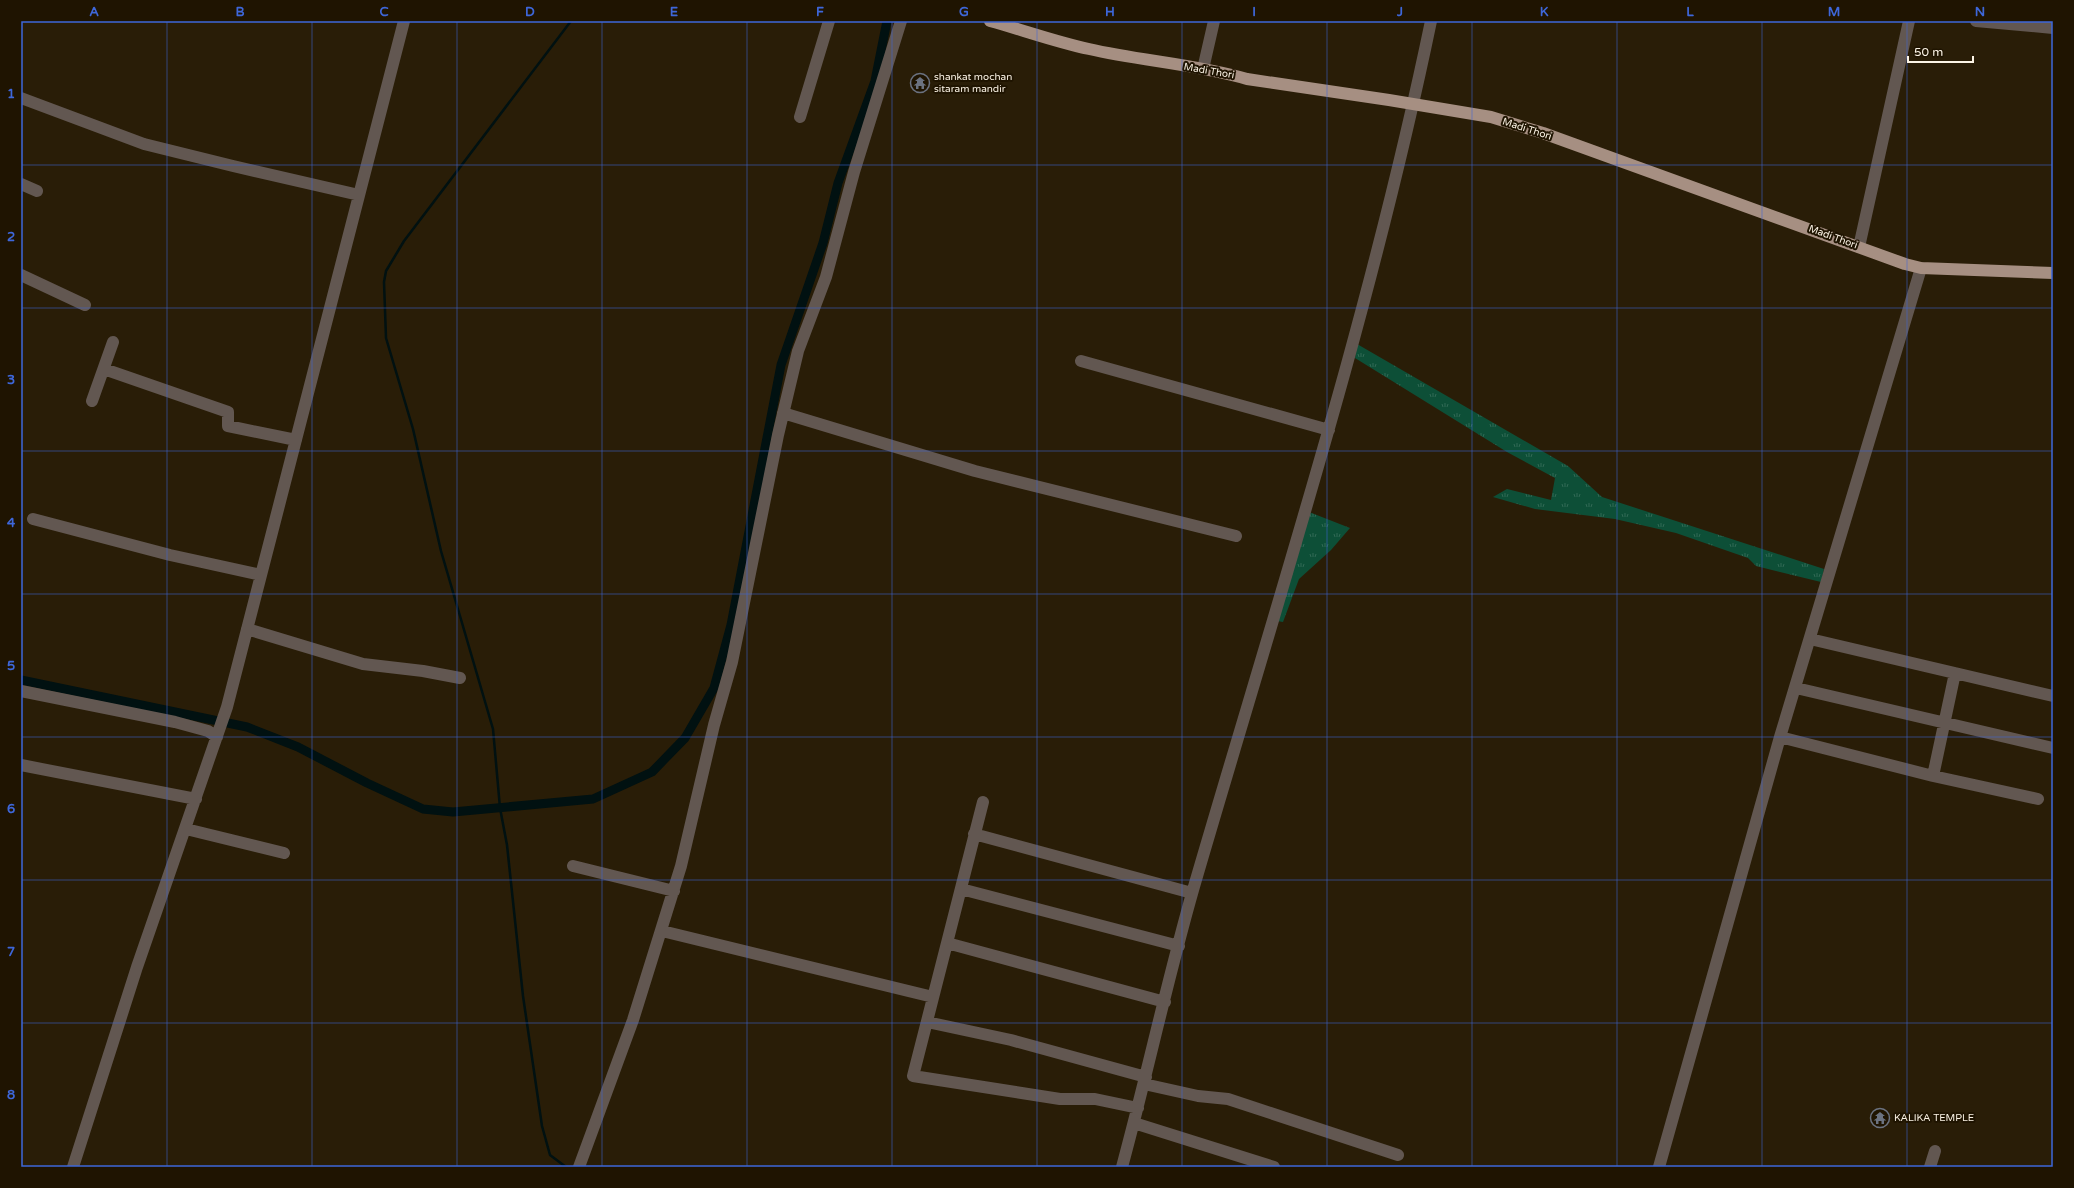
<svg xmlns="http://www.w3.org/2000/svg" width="2074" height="1188" viewBox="0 0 2074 1188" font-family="'Varela Round',sans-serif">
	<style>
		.grass { fill: url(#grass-tufts) }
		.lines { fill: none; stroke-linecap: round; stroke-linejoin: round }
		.stream { stroke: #011111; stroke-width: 2.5 }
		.canal { stroke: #011111; stroke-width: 9 }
		.minor { stroke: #625751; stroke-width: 12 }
		.major { stroke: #a68f82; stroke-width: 12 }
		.grid { fill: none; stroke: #3e67da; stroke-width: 1; stroke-opacity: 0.55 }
		.labels { text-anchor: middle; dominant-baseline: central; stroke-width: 4; stroke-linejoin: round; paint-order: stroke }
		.street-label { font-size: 10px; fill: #fcf4e6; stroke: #1f1401 }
		.poi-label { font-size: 10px; fill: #fcf4e6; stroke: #1f1401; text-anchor: start }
		.neatline { fill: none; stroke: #3e67da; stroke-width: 1.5 }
		.grid-label { font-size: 13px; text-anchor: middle; font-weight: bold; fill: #3e67da }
	</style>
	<defs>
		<pattern id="grass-tufts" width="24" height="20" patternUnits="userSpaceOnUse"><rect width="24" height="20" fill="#0d4f37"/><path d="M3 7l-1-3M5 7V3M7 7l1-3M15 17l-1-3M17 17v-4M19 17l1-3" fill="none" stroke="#316954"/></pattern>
	</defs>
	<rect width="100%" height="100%" fill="#291d07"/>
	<path class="grass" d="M1357 344 1568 466 1602 497 1824 569 1821 582 1756 566 1748 558 1676 533 1615 519 1535 509 1493 497 1507 489 1551 500 1555 478 1507 452 1355 358Z
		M1309 512 1350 528 1331 550 1299 579 1283 622 1277 621Z"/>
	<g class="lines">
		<path class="stream" d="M566 1167 550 1155 542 1126 523 996 507 845 500 808 493 729 441 551 413 429 386 338 384 282 386 271 404 241 571 21"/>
		<path class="canal" d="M21 680 247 727 298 747 367 783 423 809 453 812 593 799 652 772 685 738 714 688 731 625 781 365 823 243 838 183 875 81 887 21"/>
		<path class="minor" d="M1976 21 2053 28
			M1203 69 1214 21
			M21 98 144 144 233 166 359 195
			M800 117 829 21
			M21 184 37 191
			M1859 247 1909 21
			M21 275 85 305
			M1081 361 1329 430
			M104 369 228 412V426L296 440
			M92 401 113 342
			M783 413 975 471 1236 536
			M33 519 170 555 261 575
			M247 629 363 664 423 671 460 678
			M1810 639 2053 696
			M1796 688 2053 748
			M21 691 175 722 208 731 217 737
			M1780 737 1933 776 2038 799
			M21 765 196 799
			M1933 776 1955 673
			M983 802 913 1076 1060 1099H1095L1138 1108
			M186 829 284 853
			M974 834 1192 893
			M573 866 674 891
			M961 889 1179 946
			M662 931 933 997
			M947 943 1165 1002
			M927 1022 1011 1040 1146 1077
			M1144 1084 1198 1096 1228 1099 1398 1155
			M1134 1123 1274 1167
			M73 1167 137 967 227 707 404 21
			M579 1167 633 1020 681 866 714 725 732 662 778 435 798 351 826 277 854 172 901 21
			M1122 1167C1147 1075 1167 981 1193 890 1277 602 1370 315 1431 21
			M1659 1167 1780 737 1921 268
			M1930 1167 1935 1151"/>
		<path class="major" d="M990 21C1023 30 1056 42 1089 49 1141 61 1196 64 1247 79L1389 100 1491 117 1543 133 1905 264 1921 268 2053 273"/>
	</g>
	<path class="grid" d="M167 21V1167M312 21V1167M457 21V1167M602 21V1167M747 21V1167M892 21V1167M1037 21V1167M1182 21V1167M1327 21V1167M1472 21V1167M1617 21V1167M1762 21V1167M1907 21V1167M21 165H2053M21 308H2053M21 451H2053M21 594H2053M21 737H2053M21 880H2053M21 1023H2053"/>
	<defs>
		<symbol id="temple-ring" viewBox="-11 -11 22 22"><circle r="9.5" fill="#1f1401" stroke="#6b7280" stroke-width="1.5"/><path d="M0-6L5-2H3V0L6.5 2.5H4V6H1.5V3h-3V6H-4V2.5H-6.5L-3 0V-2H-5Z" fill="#6b7280"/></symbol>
	</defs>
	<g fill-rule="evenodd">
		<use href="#temple-ring" x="909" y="72" width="22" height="22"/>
		<use href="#temple-ring" x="1869" y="1107" width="22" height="22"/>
	</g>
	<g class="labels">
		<g class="street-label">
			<text transform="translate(1209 71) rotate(10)">Madi Thori</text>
			<text transform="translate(1527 129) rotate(18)">Madi Thori</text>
			<text transform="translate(1833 237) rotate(20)">Madi Thori</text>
		</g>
		<g class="poi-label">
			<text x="934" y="77">shankat mochan<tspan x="934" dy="12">sitaram mandir</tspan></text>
			<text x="1894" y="1118">KALIKA TEMPLE</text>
		</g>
	</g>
	<rect width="2074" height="1188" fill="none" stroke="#1f1401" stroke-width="44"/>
	<path d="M1908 56v6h65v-6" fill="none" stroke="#fcf4e6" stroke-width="2"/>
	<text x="1914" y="56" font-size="12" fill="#fcf4e6" stroke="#1f1401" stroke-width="3" paint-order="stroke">50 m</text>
	<rect x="22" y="22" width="2030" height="1144" class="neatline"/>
	<g class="grid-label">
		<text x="94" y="16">A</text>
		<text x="240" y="16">B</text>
		<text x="384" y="16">C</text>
		<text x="530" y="16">D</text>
		<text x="674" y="16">E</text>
		<text x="820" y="16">F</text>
		<text x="964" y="16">G</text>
		<text x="1110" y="16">H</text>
		<text x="1254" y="16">I</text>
		<text x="1400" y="16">J</text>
		<text x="1544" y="16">K</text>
		<text x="1690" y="16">L</text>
		<text x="1834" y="16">M</text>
		<text x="1980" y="16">N</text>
		<text x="11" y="98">1</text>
		<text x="11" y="241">2</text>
		<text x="11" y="384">3</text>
		<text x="11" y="527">4</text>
		<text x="11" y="670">5</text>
		<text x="11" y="813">6</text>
		<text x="11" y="956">7</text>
		<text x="11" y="1099">8</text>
	</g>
</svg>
